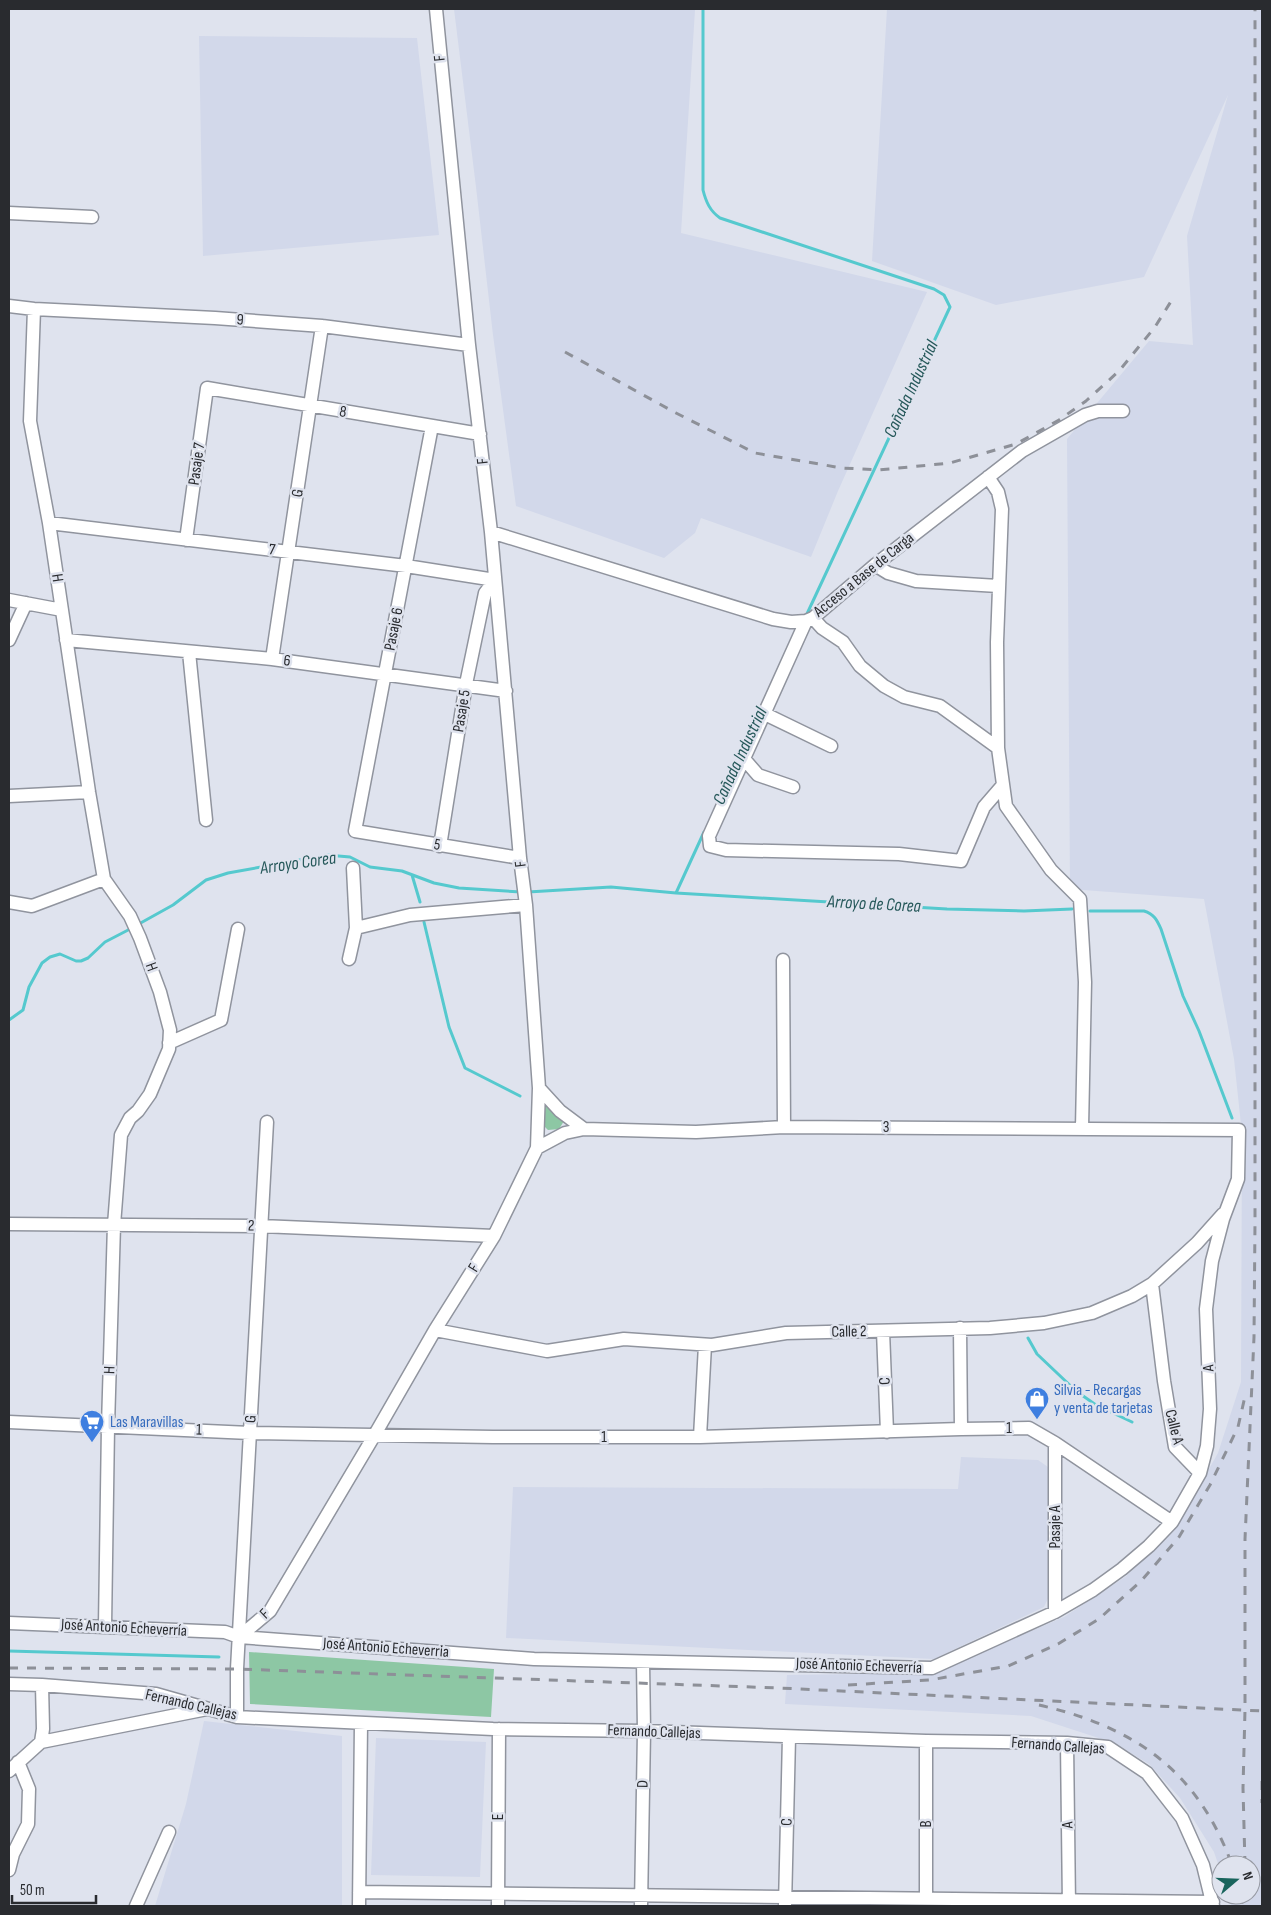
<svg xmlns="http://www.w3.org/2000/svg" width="1271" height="1915" viewBox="0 0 1271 1915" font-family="'Sofia Sans Condensed',sans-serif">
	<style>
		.built { fill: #d2d8ea }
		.green { fill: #8dc7a4 }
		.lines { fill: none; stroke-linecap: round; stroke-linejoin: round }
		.stream { stroke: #55c9ce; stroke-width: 3 }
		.minor-casing { stroke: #90949e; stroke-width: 15 }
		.minor { stroke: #fff; stroke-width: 12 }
		.rail { stroke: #8d9098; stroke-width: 3; stroke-dasharray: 9 9; stroke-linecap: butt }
		.labels { text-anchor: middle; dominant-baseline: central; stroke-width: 5; stroke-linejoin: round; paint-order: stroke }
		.street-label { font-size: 16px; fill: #292b2f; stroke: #dfe3ee }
		.shop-label { font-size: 16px; fill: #366cbe; stroke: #dfe3ee; text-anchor: start }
		.water-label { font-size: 18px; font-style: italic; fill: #27595b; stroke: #dfe3ee }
	</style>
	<rect width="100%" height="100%" fill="#dfe3ee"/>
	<path class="built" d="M454 9 695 10 681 233 927 292 838 491 811 557 701 518 695 533 664 558 516 506 493 335 476 187Z
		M887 9H1262V1906H1231L1229 1895H1251V1865H1221V1872L1214 1852 1180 1798 1149 1764 1114 1743 1031 1716 785 1704 787 1675 933 1673 1064 1617 1125 1577 1174 1531 1218 1453 1241 1382 1242 1134 1234 1059 1204 899 1070 889 1067 439 1149 341 1193 345 1187 236 1228 95 1144 277 996 305 872 261Z
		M199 36 417 38 439 235 203 256Z
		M961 1457 1038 1460 1048 1467 1051 1592 1044 1607 934 1659 506 1638 513 1487 958 1489Z
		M204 1721 342 1736V1906H155L186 1804Z
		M376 1738 486 1742 480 1877 371 1875Z"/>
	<path class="green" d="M546 1103 564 1121 559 1129 548 1130 545 1127 544 1107Z
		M249 1652 494 1669 491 1717 250 1704Z"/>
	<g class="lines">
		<path class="stream" d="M703 9V190C706 202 710 211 720 218L934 289 944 295 950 307 806 616
			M412 875 420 902
			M528 892 611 887 676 893 947 909 1024 911 1072 909
			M676 893 704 832
			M1090 911H1144C1154 914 1157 920 1161 929L1183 996 1199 1031 1232 1118
			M424 922 449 1027 465 1068 520 1096
			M137 925 173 905 206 880 228 873 327 855 350 857 370 867 402 871 434 883 459 888 521 892
			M9 1020 23 1010 29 987 42 963 50 957 60 954 76 961H81L88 958 105 942 132 928
			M1028 1338 1037 1354 1076 1391 1096 1405 1132 1422
			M9 1651 219 1657"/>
		<defs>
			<path id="minor" d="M9 213 92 217
				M9 306 34 309 215 318 322 326 469 345
				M34 309 30 421 49 523 89 792 104 879 130 916 140 938 160 992 170 1030 169 1049 150 1094 138 1111 130 1118 121 1135 114 1225 108 1426 105 1626
				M432 426 355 831 520 858
				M988 477 998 492 1002 509 997 642 998 748 1006 806 1051 870 1080 899 1085 982 1082 1128
				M49 523 406 566 495 580
				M491 532 773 619 791 622 806 621 813 618 875 565 1022 451 1085 415 1098 411H1123
				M186 540 207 388 480 434
				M875 565 888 573 916 581 998 586
				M9 600 62 610
				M813 618 822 628 843 642 860 666 884 686 904 697 940 706 998 748
				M806 621 709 836 710 846 726 850 899 854 961 861 984 807 1003 785
				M9 640 26 603
				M66 640 272 659 506 691
				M189 652 206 820
				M272 659 322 326
				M765 714 831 746
				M745 760 758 775 793 787
				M9 796 89 792
				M440 846 466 684 485 593 495 580
				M9 902 32 906 104 879
				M356 928 410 915 526 905
				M349 959 356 928 353 868
				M783 960 784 1127
				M169 1043 221 1020 238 929
				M539 1088 560 1111 584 1129
				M9 1224 261 1226 494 1236
				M1152 1284 1164 1381 1175 1447 1200 1473
				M960 1328 961 1429
				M435 1330 547 1351 624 1339 712 1345 786 1333 990 1328 1044 1323 1092 1313 1132 1296 1152 1284 1197 1243 1223 1214
				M883 1331 887 1432
				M9 1422 250 1433 493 1437H700L961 1429 1029 1428 1055 1443 1172 1522
				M700 1437 705 1345
				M1055 1443V1612
				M9 1623 225 1632 239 1637 534 1659 932 1668 1055 1612 1093 1590 1122 1569 1149 1546 1172 1522 1200 1473 1207 1446 1210 1409 1206 1309 1212 1261 1223 1219 1238 1179 1239 1130 784 1127 696 1132 584 1129 565 1133 537 1148
				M239 1637 270 1611 374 1436 435 1330 494 1236 537 1148 539 1088 526 905 520 858 491 532 469 345 436 9
				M9 1684 42 1685 156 1694 237 1717 493 1729 644 1731 926 1741 1067 1743 1108 1747 1147 1773 1182 1818 1203 1865 1213 1906
				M237 1717V1669L267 1122
				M41 1742 43 1729 42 1685
				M1067 1743 1069 1906
				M9 1771 41 1742 207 1709
				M9 1870 13 1854 28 1824 29 1789 18 1762
				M359 1892 1213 1902
				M136 1906 169 1832
				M359 1906 361 1723
				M498 1906 499 1729
				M641 1906 644 1731 643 1662
				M785 1906 789 1737
				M926 1906V1741"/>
		</defs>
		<use href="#minor" class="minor-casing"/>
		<use href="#minor" class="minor"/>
		<path class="rail" d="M565 352 676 413 755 453 842 468 879 470 950 463 1016 444 1059 420 1086 401 1119 371 1155 327 1175 295
			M9 1668 237 1669 779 1688 1262 1711
			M848 1685 930 1680 1008 1666 1058 1644 1099 1619 1142 1580 1179 1537 1210 1485 1238 1427 1246 1392
			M1039 1705C1135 1727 1198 1771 1232 1865
			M1262 1781V1803
			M1245 1865 1243 1788 1245 1710V1539L1254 1337 1255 1222V9
			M1241 1895 1242 1906"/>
	</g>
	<defs>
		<symbol id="shop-pin" viewBox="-11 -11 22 30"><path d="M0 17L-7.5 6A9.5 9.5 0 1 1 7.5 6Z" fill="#3f7fe0" stroke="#dfe3ee"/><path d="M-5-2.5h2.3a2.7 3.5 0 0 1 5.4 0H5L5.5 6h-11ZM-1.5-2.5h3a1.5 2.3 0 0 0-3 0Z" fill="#fff"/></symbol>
		<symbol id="supermarket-pin" viewBox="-11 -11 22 30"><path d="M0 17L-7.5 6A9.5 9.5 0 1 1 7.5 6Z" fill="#3f7fe0" stroke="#dfe3ee"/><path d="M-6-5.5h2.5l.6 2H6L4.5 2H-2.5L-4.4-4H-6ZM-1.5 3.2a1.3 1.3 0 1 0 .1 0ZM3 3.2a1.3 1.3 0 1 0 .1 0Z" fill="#fff"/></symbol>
	</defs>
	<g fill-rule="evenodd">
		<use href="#shop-pin" x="1023" y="1385" width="28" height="38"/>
		<use href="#supermarket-pin" x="78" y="1408" width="28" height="38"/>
	</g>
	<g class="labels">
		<g class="street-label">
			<text transform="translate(440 58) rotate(-96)">F</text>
			<text transform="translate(240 320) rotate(4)">9</text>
			<text transform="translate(343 412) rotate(9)">8</text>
			<text transform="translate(483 461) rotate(-96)">F</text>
			<text transform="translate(197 464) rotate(-82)">Pasaje 7</text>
			<text transform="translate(298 493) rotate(-81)">G</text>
			<text transform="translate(272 550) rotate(7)">7</text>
			<text transform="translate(864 575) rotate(-39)">Acceso a Base de Carga</text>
			<text transform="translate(57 578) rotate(82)">H</text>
			<text transform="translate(394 629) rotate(-79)">Pasaje 6</text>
			<text transform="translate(287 661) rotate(7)">6</text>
			<text transform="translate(462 711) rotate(-81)">Pasaje 5</text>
			<text transform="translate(437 845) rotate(9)">5</text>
			<text transform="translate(521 864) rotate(-97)">F</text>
			<text transform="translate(151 967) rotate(70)">H</text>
			<text x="886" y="1127">3</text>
			<text transform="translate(251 1226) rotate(1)">2</text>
			<text transform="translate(474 1268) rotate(-58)">F</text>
			<text transform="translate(849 1332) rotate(-1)">Calle 2</text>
			<text transform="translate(1209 1368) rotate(-92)">A</text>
			<text transform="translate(110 1370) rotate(-88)">H</text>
			<text transform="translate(885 1381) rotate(-92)">C</text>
			<text transform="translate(251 1419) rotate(-87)">G</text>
			<text transform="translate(1174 1427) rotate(76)">Calle A</text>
			<text x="1009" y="1428">1</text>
			<text transform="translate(199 1430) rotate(2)">1</text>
			<text x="604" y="1437">1</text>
			<text transform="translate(1055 1527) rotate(-90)">Pasaje A</text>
			<text transform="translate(265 1614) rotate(-44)">F</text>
			<text transform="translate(124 1628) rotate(3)">José Antonio Echeverría</text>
			<text transform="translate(386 1648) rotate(4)">José Antonio Echeverria</text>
			<text transform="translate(859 1666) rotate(2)">José Antonio Echeverría</text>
			<text transform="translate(191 1705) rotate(13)">Fernando Callejas</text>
			<text transform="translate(654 1732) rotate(2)">Fernando Callejas</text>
			<text transform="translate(1058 1746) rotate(4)">Fernando Callejas</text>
			<text transform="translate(643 1784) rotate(-89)">D</text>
			<text transform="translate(498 1817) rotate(-90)">E</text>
			<text transform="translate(787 1822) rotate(-89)">C</text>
			<text transform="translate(926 1824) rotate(-90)">B</text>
			<text transform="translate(1068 1825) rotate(-91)">A</text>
		</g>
		<g class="shop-label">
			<text x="1054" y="1390">Silvia - Recargas<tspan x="1054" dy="18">y venta de tarjetas</tspan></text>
			<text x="110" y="1422">Las Maravillas</text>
		</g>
		<g class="water-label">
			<text transform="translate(911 389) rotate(-65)">Cañada Industrial</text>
			<text transform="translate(740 756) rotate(-65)">Cañada Industrial</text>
			<text transform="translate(298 863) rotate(-8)">Arroyo Corea</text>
			<text transform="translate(874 904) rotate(3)">Arroyo de Corea</text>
		</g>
	</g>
	<rect width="1271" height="1915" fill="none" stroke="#292b2f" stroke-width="20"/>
	<g transform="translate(1236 1880) rotate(71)"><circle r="24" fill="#dfe3ee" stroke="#9699a2"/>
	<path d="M0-4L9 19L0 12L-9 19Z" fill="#18645c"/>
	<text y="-8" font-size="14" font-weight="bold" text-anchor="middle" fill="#292b2f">N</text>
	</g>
	<path d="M12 1895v8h84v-8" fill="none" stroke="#292b2f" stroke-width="2.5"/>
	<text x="20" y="1895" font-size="15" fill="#292b2f" stroke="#dfe3ee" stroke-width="4" paint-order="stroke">50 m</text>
</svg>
